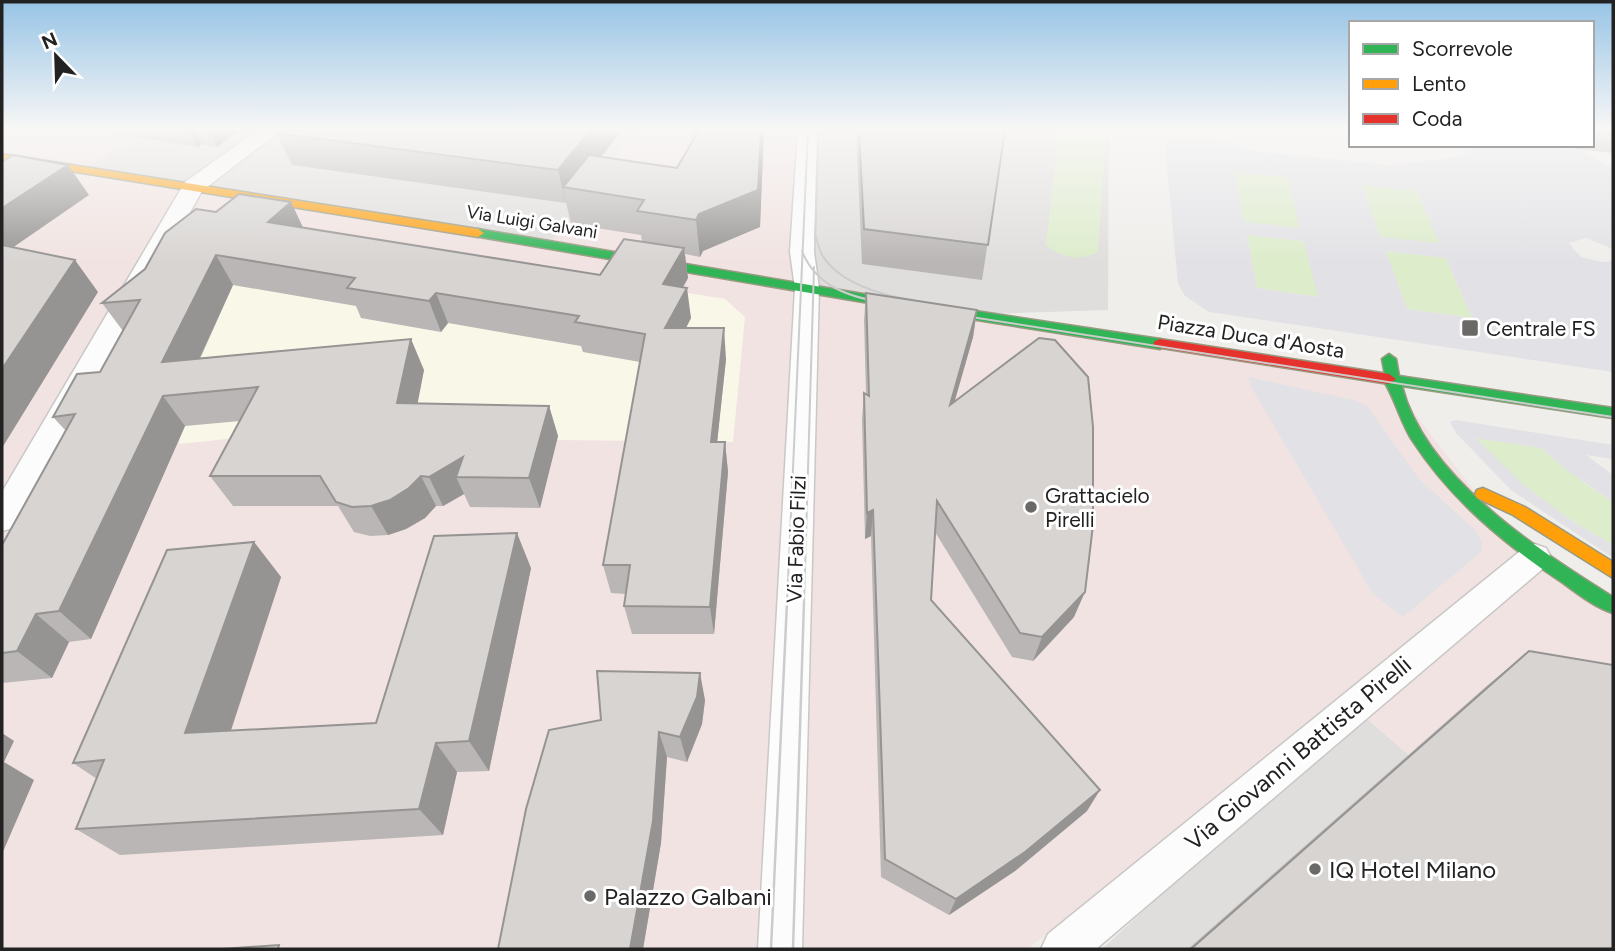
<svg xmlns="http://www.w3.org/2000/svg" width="1615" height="951" viewBox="0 0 1615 951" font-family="Figtree,sans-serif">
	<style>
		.residential { fill: #dfdedc }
		.commercial { fill: #f1e3e1 }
		.education { fill: #f8f7e8 }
		.grass { fill: #ddeccb }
		.plaza { fill: #e2e1e5; fill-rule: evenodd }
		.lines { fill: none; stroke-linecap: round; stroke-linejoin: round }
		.street-casing { stroke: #c9c8c7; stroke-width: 3 }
		.fast-casing { stroke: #999a82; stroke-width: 3 }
		.slow-casing { stroke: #999a82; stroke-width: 3 }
		.jam-casing { stroke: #999a82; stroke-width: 3 }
		.street { fill: #fdfcfc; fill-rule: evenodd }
		.fast { fill: #30b455; fill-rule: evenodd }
		.slow { fill: #ff9f0a; fill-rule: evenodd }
		.jam { fill: #e5322d; fill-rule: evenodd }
		.tram-far1 { stroke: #ccc; stroke-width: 2 }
		.tram { stroke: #ccc; stroke-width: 2.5 }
		.wall { fill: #b9b6b5 }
		.shaded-wall { fill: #969493 }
		.building { fill: #d7d4d2; stroke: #969493; stroke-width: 2 }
		.poi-dot { fill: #6a6968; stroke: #fff; stroke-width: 2.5 }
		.labels { text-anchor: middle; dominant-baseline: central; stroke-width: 6; stroke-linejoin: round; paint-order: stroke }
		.far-street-label { font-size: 18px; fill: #222; stroke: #fff }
		.poi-label { font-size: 21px; fill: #222; stroke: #fff; text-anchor: start }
		.street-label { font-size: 21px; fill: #222; stroke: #fff }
		.near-street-label { font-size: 24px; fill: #222; stroke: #fff }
		.near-poi-label { font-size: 24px; fill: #222; stroke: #fff; text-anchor: start }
	</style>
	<rect width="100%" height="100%" fill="#f0eeeb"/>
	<path class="residential" d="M144 130H636L551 243 87 168Z
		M812 130H1109L1108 310 984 314 805 285Z
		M1359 712 1409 755 1590 949H1102Z"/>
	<path class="commercial" d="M2 130H144L87 168 2 155Z
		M636 130H806L801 291 1389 380 1525 557 1613 610V949L1409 755 1348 702 1027 949H2V528L194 189 548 246Z
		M2 159 190 188 2 512Z"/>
	<path class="education" d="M196 237 621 282 725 299 745 317 733 442 557 440 303 431 179 444Z"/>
	<path class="grass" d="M1059 130H1106L1098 252C1080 261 1062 259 1046 245Z
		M1234 172 1287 177 1301 228 1244 222Z
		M1362 185 1417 191 1440 244 1380 237Z
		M1247 235 1304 241 1319 297 1257 288Z
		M1385 251 1446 258 1472 318 1407 309Z
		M1476 437 1541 448 1584 483 1613 502V545C1562 517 1514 482 1476 437Z"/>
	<path class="plaza" d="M1178 136 1218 139 1254 151 1390 165 1444 159 1461 155 1478 145H1525L1579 150 1613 168V249L1586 238 1569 243 1581 257 1602 262 1613 261V372L1209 312 1185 296 1178 284 1165 146 1166 141ZM1235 172 1287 177 1300 228 1244 222ZM1362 185 1417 191 1439 243 1380 237ZM1247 235 1304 241 1318 297 1257 288ZM1386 251 1446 258 1472 318 1407 309Z
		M1248 377 1354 400 1367 406 1419 479 1475 530 1482 541 1481 552 1403 617 1373 594 1250 385Z
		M1456 420 1613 445V459L1586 455 1613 475V502L1566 470 1541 448 1476 438 1524 485 1572 521 1613 545V558L1511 490 1456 433 1450 422Z"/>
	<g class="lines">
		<defs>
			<path id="street" d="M258 130H281L202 191 13 528 2 531V492L185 182Z
				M798 130H818L814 252 819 288 802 949H758L795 288 790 252Z
				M1535 544 1546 548 1551 557 1546 566 1096 949H1041L1048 934 1524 548Z"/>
			<path id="fast" d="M478 229 863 294 1160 339 1167 344 1160 349 863 302 474 236V230Z
				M1389 354 1396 359 1399 376 1613 408V418L1402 386C1425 477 1538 550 1613 597V613C1596 608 1578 594 1563 583 1504 544 1451 500 1412 440 1401 424 1392 390 1382 379L1385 375 1382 359Z"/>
			<path id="slow" d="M2 154 478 229 484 233 478 237 2 160Z
				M1483 488 1525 507 1613 562V578L1513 515 1477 498 1475 494 1477 490Z"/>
			<path id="jam" d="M1160 339 1389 374 1396 379 1389 384 1155 347 1153 344 1155 341Z"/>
		</defs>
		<use href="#street" class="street-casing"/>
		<use href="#fast" class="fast-casing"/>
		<use href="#slow" class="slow-casing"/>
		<use href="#jam" class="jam-casing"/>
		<use href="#street" class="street"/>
		<use href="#fast" class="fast"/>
		<use href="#slow" class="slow"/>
		<use href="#jam" class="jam"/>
		<path class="tram-far1" d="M815 234C817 240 819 249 822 255 847 297 928 303 971 309
			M815 242 818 130
			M802 251C816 287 850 297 885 303
			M958 315 1613 417
			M787 604 808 130
			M804 604 814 267"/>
		<path class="tram" d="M771 949 787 602
			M793 949 804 602"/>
	</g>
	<path class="wall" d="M114 130H240L217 147 202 144 198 147 116 134Z
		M279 130H622L601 157 677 168 696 135 694 130H764L760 227 703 251 700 257 685 254 688 278 683 287 691 318 686 328 726 359 717 442H725L728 472 714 634H632L624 606 626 594 611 593 603 565 640 362 583 352 581 346 448 323 441 332 361 318 356 306 233 285 200 359 424 370 417 403 549 406 558 436 540 508 470 507 464 494 443 506H436L425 518 406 529 388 535 370 536 354 532 338 506H233L210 476 240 421 185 426 91 639 69 642 52 678 2 683V545L66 431 53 417 100 372 123 331 102 303 216 212 291 202 303 228 600 275 642 241 641 235 571 224 566 202V203L292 165 276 133Z
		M856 130H1005L982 280 862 264Z
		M1592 130H1613V153L1540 145H1592Z
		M866 293 977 310 973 337 954 402 1074 617 1033 661 1012 657 935 532 931 600 1087 811 1015 871 949 915 881 877 871 536 865 539 862 420 864 393 866 394 864 320Z
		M254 542 281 577 231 731 376 723 531 568 489 771 457 772 443 835 120 855 76 829 97 779 73 763Z
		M1529 651 1613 949H1188L1489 684Z
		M705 700 702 724 687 762 667 757 661 843 643 949H498L526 809Z"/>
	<path class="shaded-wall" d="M188 130H195L202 144 198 147Z
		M208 130H240L217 147Z
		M591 130H622L576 189 563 187 566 203 558 170Z
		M761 130H764L760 227 703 251 700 257 696 220Z
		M68 165 89 195 2 255V208Z
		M291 202 305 232 268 222Z
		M684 248 688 278 668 314 663 284Z
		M216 255 233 285 184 392 162 362Z
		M75 260 98 292 2 448V369Z
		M687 288 691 318 670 358 665 328Z
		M436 293 448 323 441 332 429 301Z
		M977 310 973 337 946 432 950 405Z
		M724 328 726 359 714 472 711 442Z
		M411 339 424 370 412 433 397 403Z
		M163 396 185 426 91 639 59 611Z
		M549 406 558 436 540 508 529 478Z
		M725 442 728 472 714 634 710 607Z
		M463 457 456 477 464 494 443 506 429 477Z
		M421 476 436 506 425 518 406 529 388 535 371 506Z
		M873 510 871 536 865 539 867 513Z
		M517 533 531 568 489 771 469 741Z
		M254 542 281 577 220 763 185 733Z
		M1085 592 1074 617 1033 661 1042 637Z
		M36 614 69 642 52 678 17 651Z
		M700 673 705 700 702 724 687 762 680 737Z
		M659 732 667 757 661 843 643 949H630Z
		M2 733 14 741 4 762 34 780 2 854Z
		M436 743 457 772 443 835 419 809Z
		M1100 790 1087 811 1015 871 949 915 956 899Z"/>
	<path class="building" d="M279 130H591L558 170 276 133Z
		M697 130H761L758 190 699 214 696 220 637 211 644 200 563 187 589 155 677 168 696 135Z
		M859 130H1005L988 245 864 229Z
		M13 155 68 165 2 208V162Z
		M239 194 291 202 268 222 600 275 624 239 684 248 663 284 687 288 665 328H724L711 442H725L710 607 624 606 630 565H603L645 334 575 322 579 316 436 293 429 301 347 288 355 278 216 255 162 362 411 339 397 403 549 406 529 478 456 477 463 457 429 477 421 476 409 488 390 500 371 506 352 507 336 502 320 476H210L258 387 163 396 59 611 36 614 17 651 2 653V545L75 414 53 417 77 374 100 372 140 300 102 303 145 269 165 233 196 209 216 212Z
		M2 245 75 260 2 369Z
		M866 293 977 310 950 405 1039 338 1055 340 1088 377 1093 427V525L1085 592 1042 637 1020 633 937 501 931 600 1100 790 1025 852 956 899 885 859 873 510 867 513 864 393 869 396Z
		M517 533 469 741 436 743 419 809 76 829 104 760 73 763 167 550 254 542 185 733 376 723 434 536Z
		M1529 651 1613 665V949H1191Z
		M597 671 700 673 697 697 680 737 659 732 653 821 630 949H498L526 809 549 730 601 720Z
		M279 945 278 949H222Z"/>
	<linearGradient id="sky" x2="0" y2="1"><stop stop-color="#97c4e6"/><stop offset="0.49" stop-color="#f8f7f6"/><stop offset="1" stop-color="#f8f7f6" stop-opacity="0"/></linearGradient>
	<rect width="1615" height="263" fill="url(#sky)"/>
	<g class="poi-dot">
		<rect x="1461" y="319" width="18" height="18" rx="3.5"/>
		<circle cx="1031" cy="507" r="7"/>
		<circle cx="1315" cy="869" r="7"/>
		<circle cx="590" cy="896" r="7"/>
	</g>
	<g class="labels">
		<g class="far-street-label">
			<text transform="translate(532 222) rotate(9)">Via Luigi Galvani</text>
		</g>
		<g class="poi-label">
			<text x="1486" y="328">Centrale FS</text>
			<text x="1045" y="495">Grattacielo<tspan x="1045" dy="24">Pirelli</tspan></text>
		</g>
		<g class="street-label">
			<text transform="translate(1251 336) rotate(9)">Piazza Duca d'Aosta</text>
			<text transform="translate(796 539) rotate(-88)">Via Fabio Filzi</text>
		</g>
		<g class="near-street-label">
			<text transform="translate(1298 753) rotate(-40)">Via Giovanni Battista Pirelli</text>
		</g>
		<g class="near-poi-label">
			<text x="1329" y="869">IQ Hotel Milano</text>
			<text x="604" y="896">Palazzo Galbani</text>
		</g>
	</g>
	<rect width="1615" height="951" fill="none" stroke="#222222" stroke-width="7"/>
	<rect x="1349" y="21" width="245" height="126" fill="#ffffff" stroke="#a7a7a7" stroke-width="2"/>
	<rect x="1363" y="44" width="35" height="10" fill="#30b455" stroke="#a7a7a7" stroke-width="2"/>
	<text x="1412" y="56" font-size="21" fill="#222222">Scorrevole</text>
	<rect x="1363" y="79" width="35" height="10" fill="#ff9f0a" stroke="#a7a7a7" stroke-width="2"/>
	<text x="1412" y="91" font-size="21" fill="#222222">Lento</text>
	<rect x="1363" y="114" width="35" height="10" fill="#e5322d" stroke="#a7a7a7" stroke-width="2"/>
	<text x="1412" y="126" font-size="21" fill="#222222">Coda</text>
	<g transform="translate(56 56) rotate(337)" stroke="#ffffff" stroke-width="5" paint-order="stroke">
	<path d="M0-5L12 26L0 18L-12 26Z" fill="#222222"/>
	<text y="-10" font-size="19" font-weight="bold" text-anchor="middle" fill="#222222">N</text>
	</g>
</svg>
